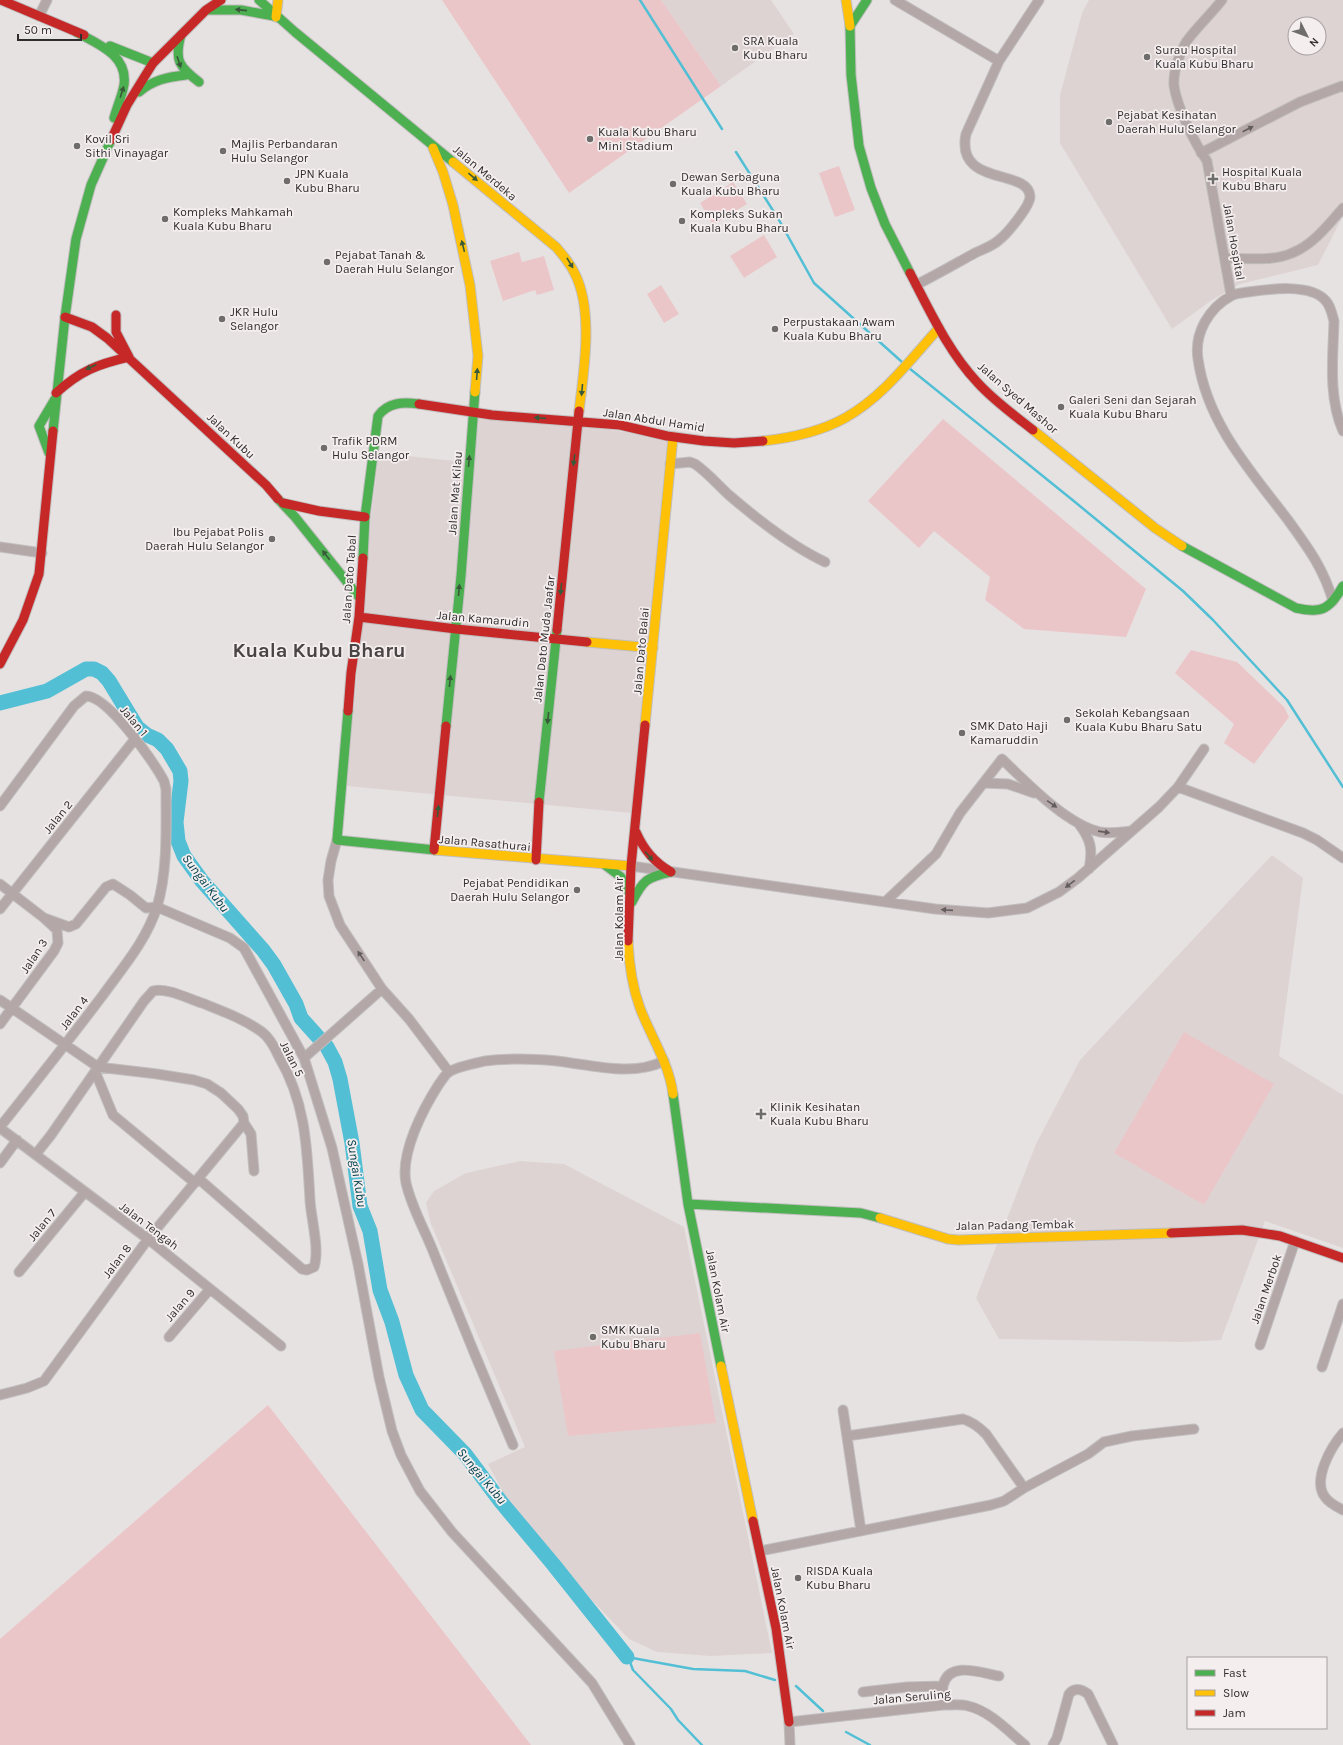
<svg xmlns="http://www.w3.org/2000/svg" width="1343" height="1745" viewBox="0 0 1343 1745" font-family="Karla,sans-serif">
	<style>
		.built { fill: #ded3d3; fill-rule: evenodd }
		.green { fill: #ebc6c8 }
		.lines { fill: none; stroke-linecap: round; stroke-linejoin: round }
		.stream { stroke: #52bfd5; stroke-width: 2.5 }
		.river { stroke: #52bfd5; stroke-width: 15 }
		.street-casing { stroke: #c1bebf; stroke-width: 11 }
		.fast-casing { stroke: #c1bebf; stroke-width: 11 }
		.slow-casing { stroke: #c1bebf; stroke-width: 11 }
		.jam-casing { stroke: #c1bebf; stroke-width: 11 }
		.street { stroke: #b4a7a7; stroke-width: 9 }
		.fast { stroke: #4caf50; stroke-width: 9 }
		.slow { stroke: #ffc107; stroke-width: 9 }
		.jam { stroke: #c62828; stroke-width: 9 }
		.oneway { fill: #395a39 }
		.oneway2 { fill: #645d5e }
		.poi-dot { fill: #6f6c6c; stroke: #f5eeee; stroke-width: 1.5 }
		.labels { text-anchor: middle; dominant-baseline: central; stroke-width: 3.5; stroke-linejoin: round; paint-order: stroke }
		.poi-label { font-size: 12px; fill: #2f2c2d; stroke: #f5eeee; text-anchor: start }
		.street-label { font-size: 12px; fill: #2f2c2d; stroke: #f5eeee }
		.water-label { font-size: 13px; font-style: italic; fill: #02414e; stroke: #f5eeee }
		.town-label { font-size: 20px; font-weight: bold; fill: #4a4545; stroke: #f5eeee }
	</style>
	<rect width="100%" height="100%" fill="#e7e2e2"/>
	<path class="built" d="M661 0H771L794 34 721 86Z
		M1089 0H1343V216L1318 265 1240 284 1212 300 1172 329 1060 143V95L1082 13ZM1295 24H1319V48H1295Z
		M478 419 584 427 643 434 667 441 632 813 347 786 371 517 379 453 474 463Z
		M1272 855 1303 878 1279 1056 1343 1095V1248L1265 1221 1221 1340 1186 1342 999 1339 976 1298 1036 1144 1080 1060Z
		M520 1161 564 1164 684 1227 772 1653 710 1656 657 1652 629 1639 589 1597 504 1494 488 1464 525 1447 431 1224 426 1203 434 1191 466 1173Z"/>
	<path class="green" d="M442 0H661L721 86 569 193Z
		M839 166 855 210 835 217 819 173Z
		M733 182 747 204 713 225 700 203Z
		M764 235 777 257 744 278 730 256Z
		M519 252 522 262 544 256 554 290 537 295 535 290 503 301 490 261Z
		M661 285 679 314 664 323 647 294Z
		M943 419 1146 589 1126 637 1024 629 985 600 990 577 934 531 919 548 868 501Z
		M1191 650 1237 662 1284 707 1289 717 1254 764 1224 743 1234 724 1175 673Z
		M1184 1032 1274 1084 1204 1205 1114 1153Z
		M700 1333 716 1423 568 1436 554 1351Z
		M268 1405 531 1745H0V1639Z"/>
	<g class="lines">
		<path class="stream" d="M640 0 722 129
			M736 152 779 220 814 283 902 362
			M909 368 1075 502 1183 591 1213 620 1287 700 1343 787
			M627 1657 693 1669 745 1671 775 1680
			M628 1657 633 1670 671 1709 678 1720 702 1745
			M796 1686 823 1711
			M846 1732 870 1745"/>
		<path class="river" d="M0 703 47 691 86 669H94L102 673 109 681 137 727 147 735 158 740 167 749 180 771 181 781 176 822 178 841 184 856 202 881 263 950 274 965 296 1004 301 1018 327 1047 335 1062 340 1079 352 1143 360 1206 370 1231 380 1290 392 1322 406 1375 422 1410 465 1454 501 1502 553 1564 627 1657"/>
		<defs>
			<path id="street" d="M895 0 999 61
				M1222 0C1211 14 1197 27 1186 42 1179 54 1173 72 1174 86 1177 107 1195 144 1207 161L1231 295
				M39 16 47 0
				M1201 153 1300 102 1342 86 1343 87
				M1225 258C1246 258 1272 262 1292 253 1313 245 1329 224 1343 208
				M916 285C936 275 955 264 975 253 983 249 993 246 999 240 1007 234 1031 205 1030 196 1028 168 955 187 966 134L999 61 1039 0
				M670 464 690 462 695 464C708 473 718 485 729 495 758 520 791 546 825 562
				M0 547 42 553
				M1333 601C1323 567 1308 548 1288 520 1250 470 1207 423 1198 359 1194 333 1209 308 1231 296 1235 293 1243 293 1248 292 1269 289 1311 283 1326 301 1331 307 1332 314 1334 321 1333 357 1328 397 1343 431
				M984 783 1008 784 1034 793
				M1178 787 1303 833 1317 840 1343 858
				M0 806 74 706 86 696C107 696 149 756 160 774L164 781 166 789C166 828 168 870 157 907 146 941 123 967 103 995 69 1040 35 1083 0 1127
				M1079 824C1091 840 1093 849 1089 869
				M337 840 331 861 328 880 329 896 340 925 382 989 409 1019 449 1072
				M631 866 935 909 988 913 1027 908 1059 892 1078 878 1159 807 1178 787 1204 749
				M0 884 44 918 57 930 58 943 54 951 0 1024
				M885 902 936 854 960 813 1002 759C1027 783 1066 824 1100 832 1110 834 1121 832 1131 831
				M0 909 135 739
				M44 918 69 927 76 924 106 887 113 884 130 895 146 908 157 907 230 938 244 948 304 1058 332 1148 358 1264 379 1377 392 1431 401 1455 420 1491 452 1532 592 1683 630 1745
				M0 1000 98 1067 157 1074 194 1080 207 1084 221 1093 238 1109 243 1116 244 1123 251 1134 254 1171
				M304 1058 382 989
				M95 1071 113 1115 195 1183
				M0 1128 148 1239 281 1346
				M36 1154 51 1135 144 1001 153 991C166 987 189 999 202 1003 222 1011 244 1019 262 1032 270 1038 275 1048 279 1057 306 1103 307 1148 310 1200 311 1219 320 1249 314 1267L307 1270 302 1269 199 1179
				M0 1163 17 1140
				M19 1272 84 1193
				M169 1337 210 1289
				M1260 1345 1295 1241
				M1322 1367 1343 1304
				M0 1395 27 1388 44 1381 148 1239 244 1123
				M843 1410 861 1531
				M1343 1433C1331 1447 1312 1480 1325 1497 1329 1503 1337 1507 1343 1510
				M847 1436 963 1419C973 1422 979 1427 986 1434L1024 1488
				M513 1445C486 1382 460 1319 435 1256 426 1232 412 1209 406 1183 400 1153 423 1109 439 1084 442 1081 445 1074 449 1072 456 1067 476 1063 485 1061 508 1058 534 1059 557 1061 592 1065 632 1077 664 1061
				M760 1551 991 1505 1004 1501 1024 1488 1088 1454 1104 1442 1132 1436 1194 1429
				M863 1692 907 1687 943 1686
				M943 1705C943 1699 942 1692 943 1686 948 1660 982 1673 999 1676
				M790 1745 789 1722 943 1705C951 1705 961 1704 968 1706 990 1711 1008 1731 1025 1745
				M1053 1745 1057 1738 1069 1694C1075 1687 1081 1689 1088 1694L1113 1745"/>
			<path id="fast" d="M259 0 295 32 453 162
				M867 0 850 26 851 75 859 146 871 188 885 224 910 273
				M207 10H241L274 16
				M76 32C98 44 128 55 124 85 122 96 117 107 114 118
				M181 35C174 60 179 67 199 82
				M110 46 153 63
				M139 92C153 80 167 77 186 75
				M53 431 65 317 76 239 91 185 111 140
				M49 453 39 426 55 399
				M278 499 295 517 359 597
				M1182 546 1296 608C1322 614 1330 609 1343 586
				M363 558 365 517 378 416C388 402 403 402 419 404
				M348 711 337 840 435 850
				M446 726 461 576 475 392
				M539 802 557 630
				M605 865 621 877 630 894
				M632 902C643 880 647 877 671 872
				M673 1094 688 1204 721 1366
				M688 1204 861 1213 880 1218"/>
			<path id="slow" d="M846 0 850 26
				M276 17 278 0
				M433 148 443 172 453 205 470 285 478 356 475 392
				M453 162 556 247C563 255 569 262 574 272 594 309 584 370 579 411
				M1033 430 1155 528 1182 546
				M763 441C790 438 820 432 845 418 883 397 910 360 939 328
				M587 642 653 648
				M645 725 673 437
				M435 850 631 866
				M628 941C629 964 632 986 640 1008 651 1037 669 1063 673 1094
				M880 1218 948 1239 958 1240 1171 1233
				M721 1366 753 1521"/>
			<path id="jam" d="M1 0 84 35
				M111 140 127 105 153 63 206 10 221 0
				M910 273C930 311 948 351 977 382 993 400 1014 415 1033 430
				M65 317 92 327 107 338 266 485 278 499
				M56 393C80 371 98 364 129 357L116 332V315
				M419 404 492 415 620 425 667 436 704 441 734 443 763 441
				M283 503 319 511 365 517
				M359 617 456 629 587 642
				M557 630 579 411
				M0 664 23 620 39 574 53 431
				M348 711 351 673 359 617 363 558
				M636 832C644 850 654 862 671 872
				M434 850 446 726
				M536 860 539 802
				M628 941 631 866 645 725
				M1171 1233 1242 1230 1280 1236 1343 1258
				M753 1521 776 1628 789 1722"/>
		</defs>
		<use href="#street" class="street-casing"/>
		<use href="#fast" class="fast-casing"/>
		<use href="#slow" class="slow-casing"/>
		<use href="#jam" class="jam-casing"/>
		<use href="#street" class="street"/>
		<use href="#fast" class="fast"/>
		<use href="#slow" class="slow"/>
		<use href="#jam" class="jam"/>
	</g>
	<defs><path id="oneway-solid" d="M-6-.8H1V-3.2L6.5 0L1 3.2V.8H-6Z"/></defs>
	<g class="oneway">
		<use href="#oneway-solid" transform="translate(241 10) rotate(-174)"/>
		<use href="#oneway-solid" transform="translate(179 62) rotate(71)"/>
		<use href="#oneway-solid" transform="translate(122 92) rotate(-72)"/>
		<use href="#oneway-solid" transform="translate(473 177) rotate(40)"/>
		<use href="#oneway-solid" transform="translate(463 246) rotate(-104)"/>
		<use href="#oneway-solid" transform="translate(570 263) rotate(59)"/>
		<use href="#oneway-solid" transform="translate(91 367) rotate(155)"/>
		<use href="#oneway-solid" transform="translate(477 374) rotate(-86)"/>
		<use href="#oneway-solid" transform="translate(582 390) rotate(95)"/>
		<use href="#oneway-solid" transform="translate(540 418) rotate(-176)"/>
		<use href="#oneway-solid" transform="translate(574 460) rotate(97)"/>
		<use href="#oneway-solid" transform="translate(469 461) rotate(-85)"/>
		<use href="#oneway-solid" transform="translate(326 555) rotate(-128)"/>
		<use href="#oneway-solid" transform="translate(561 589) rotate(96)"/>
		<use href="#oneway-solid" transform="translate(459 590) rotate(-85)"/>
		<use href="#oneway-solid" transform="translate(450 681) rotate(-84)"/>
		<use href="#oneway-solid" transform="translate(548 718) rotate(96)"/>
		<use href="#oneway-solid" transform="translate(438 811) rotate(-84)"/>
		<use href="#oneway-solid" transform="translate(649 856) rotate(50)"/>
	</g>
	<g class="oneway2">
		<use href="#oneway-solid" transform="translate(1248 129) rotate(-27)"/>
		<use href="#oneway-solid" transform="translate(1052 804) rotate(35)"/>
		<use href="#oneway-solid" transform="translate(1104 832) rotate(8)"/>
		<use href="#oneway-solid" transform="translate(1070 884) rotate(143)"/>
		<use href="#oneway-solid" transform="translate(947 910) rotate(-176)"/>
		<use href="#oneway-solid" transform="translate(361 956) rotate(-124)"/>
	</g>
	<g class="poi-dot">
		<circle cx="735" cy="48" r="4"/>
		<circle cx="1147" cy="57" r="4"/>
		<circle cx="1109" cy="122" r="4"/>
		<circle cx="590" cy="139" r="4"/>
		<circle cx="77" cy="146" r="4"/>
		<circle cx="223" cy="151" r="4"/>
		<path d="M1211 173h4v4h4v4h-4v4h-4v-4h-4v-4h4z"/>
		<circle cx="287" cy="181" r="4"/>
		<circle cx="673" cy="184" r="4"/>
		<circle cx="165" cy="219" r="4"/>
		<circle cx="682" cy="221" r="4"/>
		<circle cx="327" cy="262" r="4"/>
		<circle cx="222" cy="319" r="4"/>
		<circle cx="775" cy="329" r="4"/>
		<circle cx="1061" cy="407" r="4"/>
		<circle cx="324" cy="448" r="4"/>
		<circle cx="272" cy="539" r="4"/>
		<circle cx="1067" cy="720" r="4"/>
		<circle cx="962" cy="733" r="4"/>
		<circle cx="577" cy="890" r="4"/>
		<path d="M759 1108h4v4h4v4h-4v4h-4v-4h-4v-4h4z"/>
		<circle cx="593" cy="1337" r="4"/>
		<circle cx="798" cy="1578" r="4"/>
	</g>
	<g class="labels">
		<g class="poi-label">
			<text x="743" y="41">SRA Kuala<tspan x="743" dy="14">Kubu Bharu</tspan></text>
			<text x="1155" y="50">Surau Hospital<tspan x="1155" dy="14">Kuala Kubu Bharu</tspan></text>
			<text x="1117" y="115">Pejabat Kesihatan<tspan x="1117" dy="14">Daerah Hulu Selangor</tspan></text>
			<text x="598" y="132">Kuala Kubu Bharu<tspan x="598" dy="14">Mini Stadium</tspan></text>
			<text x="85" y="139">Kovil Sri<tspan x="85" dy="14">Sithi Vinayagar</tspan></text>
			<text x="231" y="144">Majlis Perbandaran<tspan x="231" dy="14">Hulu Selangor</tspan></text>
			<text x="1222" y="172">Hospital Kuala<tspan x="1222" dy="14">Kubu Bharu</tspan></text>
			<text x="295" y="174">JPN Kuala<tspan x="295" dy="14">Kubu Bharu</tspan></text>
			<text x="681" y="177">Dewan Serbaguna<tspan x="681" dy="14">Kuala Kubu Bharu</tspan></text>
			<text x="173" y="212">Kompleks Mahkamah<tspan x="173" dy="14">Kuala Kubu Bharu</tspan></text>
			<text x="690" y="214">Kompleks Sukan<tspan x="690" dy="14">Kuala Kubu Bharu</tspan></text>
			<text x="335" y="255">Pejabat Tanah &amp;<tspan x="335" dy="14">Daerah Hulu Selangor</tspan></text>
			<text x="230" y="312">JKR Hulu<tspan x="230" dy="14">Selangor</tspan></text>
			<text x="783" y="322">Perpustakaan Awam<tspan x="783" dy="14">Kuala Kubu Bharu</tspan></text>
			<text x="1069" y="400">Galeri Seni dan Sejarah<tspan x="1069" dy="14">Kuala Kubu Bharu</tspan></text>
			<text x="332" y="441">Trafik PDRM<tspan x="332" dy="14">Hulu Selangor</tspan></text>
			<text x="264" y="532" text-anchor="end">Ibu Pejabat Polis<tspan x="264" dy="14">Daerah Hulu Selangor</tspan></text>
			<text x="1075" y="713">Sekolah Kebangsaan<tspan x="1075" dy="14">Kuala Kubu Bharu Satu</tspan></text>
			<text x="970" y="726">SMK Dato Haji<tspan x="970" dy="14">Kamaruddin</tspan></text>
			<text x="569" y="883" text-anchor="end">Pejabat Pendidikan<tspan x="569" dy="14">Daerah Hulu Selangor</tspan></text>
			<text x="770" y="1107">Klinik Kesihatan<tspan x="770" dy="14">Kuala Kubu Bharu</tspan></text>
			<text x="601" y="1330">SMK Kuala<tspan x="601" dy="14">Kubu Bharu</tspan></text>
			<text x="806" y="1571">RISDA Kuala<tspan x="806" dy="14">Kubu Bharu</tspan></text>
		</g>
		<g class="street-label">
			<text transform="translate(485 173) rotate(40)">Jalan Merdeka</text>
			<text transform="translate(1234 242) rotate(80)">Jalan Hospital</text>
			<text transform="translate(1018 398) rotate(41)">Jalan Syed Mashor</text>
			<text transform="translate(654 420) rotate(9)">Jalan Abdul Hamid</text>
			<text transform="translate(231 436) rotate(43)">Jalan Kubu</text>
			<text transform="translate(455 493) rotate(-86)">Jalan Mat Kilau</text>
			<text transform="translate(349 579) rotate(-86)">Jalan Dato Tabal</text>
			<text transform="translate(483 619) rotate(5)">Jalan Kamarudin</text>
			<text transform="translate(544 639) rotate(-84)">Jalan Dato Muda Jaafar</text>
			<text transform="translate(641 651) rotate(-85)">Jalan Dato Balai</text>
			<text transform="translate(134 721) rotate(50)">Jalan 1</text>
			<text transform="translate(58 817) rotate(-51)">Jalan 2</text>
			<text transform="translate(485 843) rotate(5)">Jalan Rasathurai</text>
			<text transform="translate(619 919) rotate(-90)">Jalan Kolam Air</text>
			<text transform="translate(34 956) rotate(-57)">Jalan 3</text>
			<text transform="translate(74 1013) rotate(-53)">Jalan 4</text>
			<text transform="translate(292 1059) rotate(63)">Jalan 5</text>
			<text transform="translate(42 1225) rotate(-51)">Jalan 7</text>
			<text transform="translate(1015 1225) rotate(-1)">Jalan Padang Tembak</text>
			<text transform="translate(149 1226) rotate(37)">Jalan Tengah</text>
			<text transform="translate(117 1261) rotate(-53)">Jalan 8</text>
			<text transform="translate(1266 1289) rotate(-71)">Jalan Merbok</text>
			<text transform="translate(718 1291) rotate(79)">Jalan Kolam Air</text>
			<text transform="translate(180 1305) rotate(-49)">Jalan 9</text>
			<text transform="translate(783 1608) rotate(79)">Jalan Kolam Air</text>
			<text transform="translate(912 1697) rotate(-5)">Jalan Seruling</text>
		</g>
		<g class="water-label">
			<text transform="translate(206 883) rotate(53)">Sungai Kubu</text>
			<text transform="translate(357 1173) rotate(81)">Sungai Kubu</text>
			<text transform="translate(482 1476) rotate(50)">Sungai Kubu</text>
		</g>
		<g class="town-label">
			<text x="319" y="650">Kuala Kubu Bharu</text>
		</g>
	</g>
	<rect x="1187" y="1657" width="140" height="72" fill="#f5eeee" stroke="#a6a0a1"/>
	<rect x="1195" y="1670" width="20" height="6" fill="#4caf50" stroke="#a6a0a1"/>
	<text x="1223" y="1677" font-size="12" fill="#2f2c2d">Fast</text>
	<rect x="1195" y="1690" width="20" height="6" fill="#ffc107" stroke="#a6a0a1"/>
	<text x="1223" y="1697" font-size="12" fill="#2f2c2d">Slow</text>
	<rect x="1195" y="1710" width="20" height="6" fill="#c62828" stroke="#a6a0a1"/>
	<text x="1223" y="1717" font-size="12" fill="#2f2c2d">Jam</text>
	<g transform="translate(1307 36) rotate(132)"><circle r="19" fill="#f5eeee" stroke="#a6a0a1"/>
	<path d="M0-3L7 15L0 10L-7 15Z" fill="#6f6c6c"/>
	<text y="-6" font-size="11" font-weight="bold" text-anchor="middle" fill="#2f2c2d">N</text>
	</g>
	<path d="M18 34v6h63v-6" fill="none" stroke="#2f2c2d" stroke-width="2"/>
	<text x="24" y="34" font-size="12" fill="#2f2c2d" stroke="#f5eeee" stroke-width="3" paint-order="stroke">50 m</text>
</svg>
